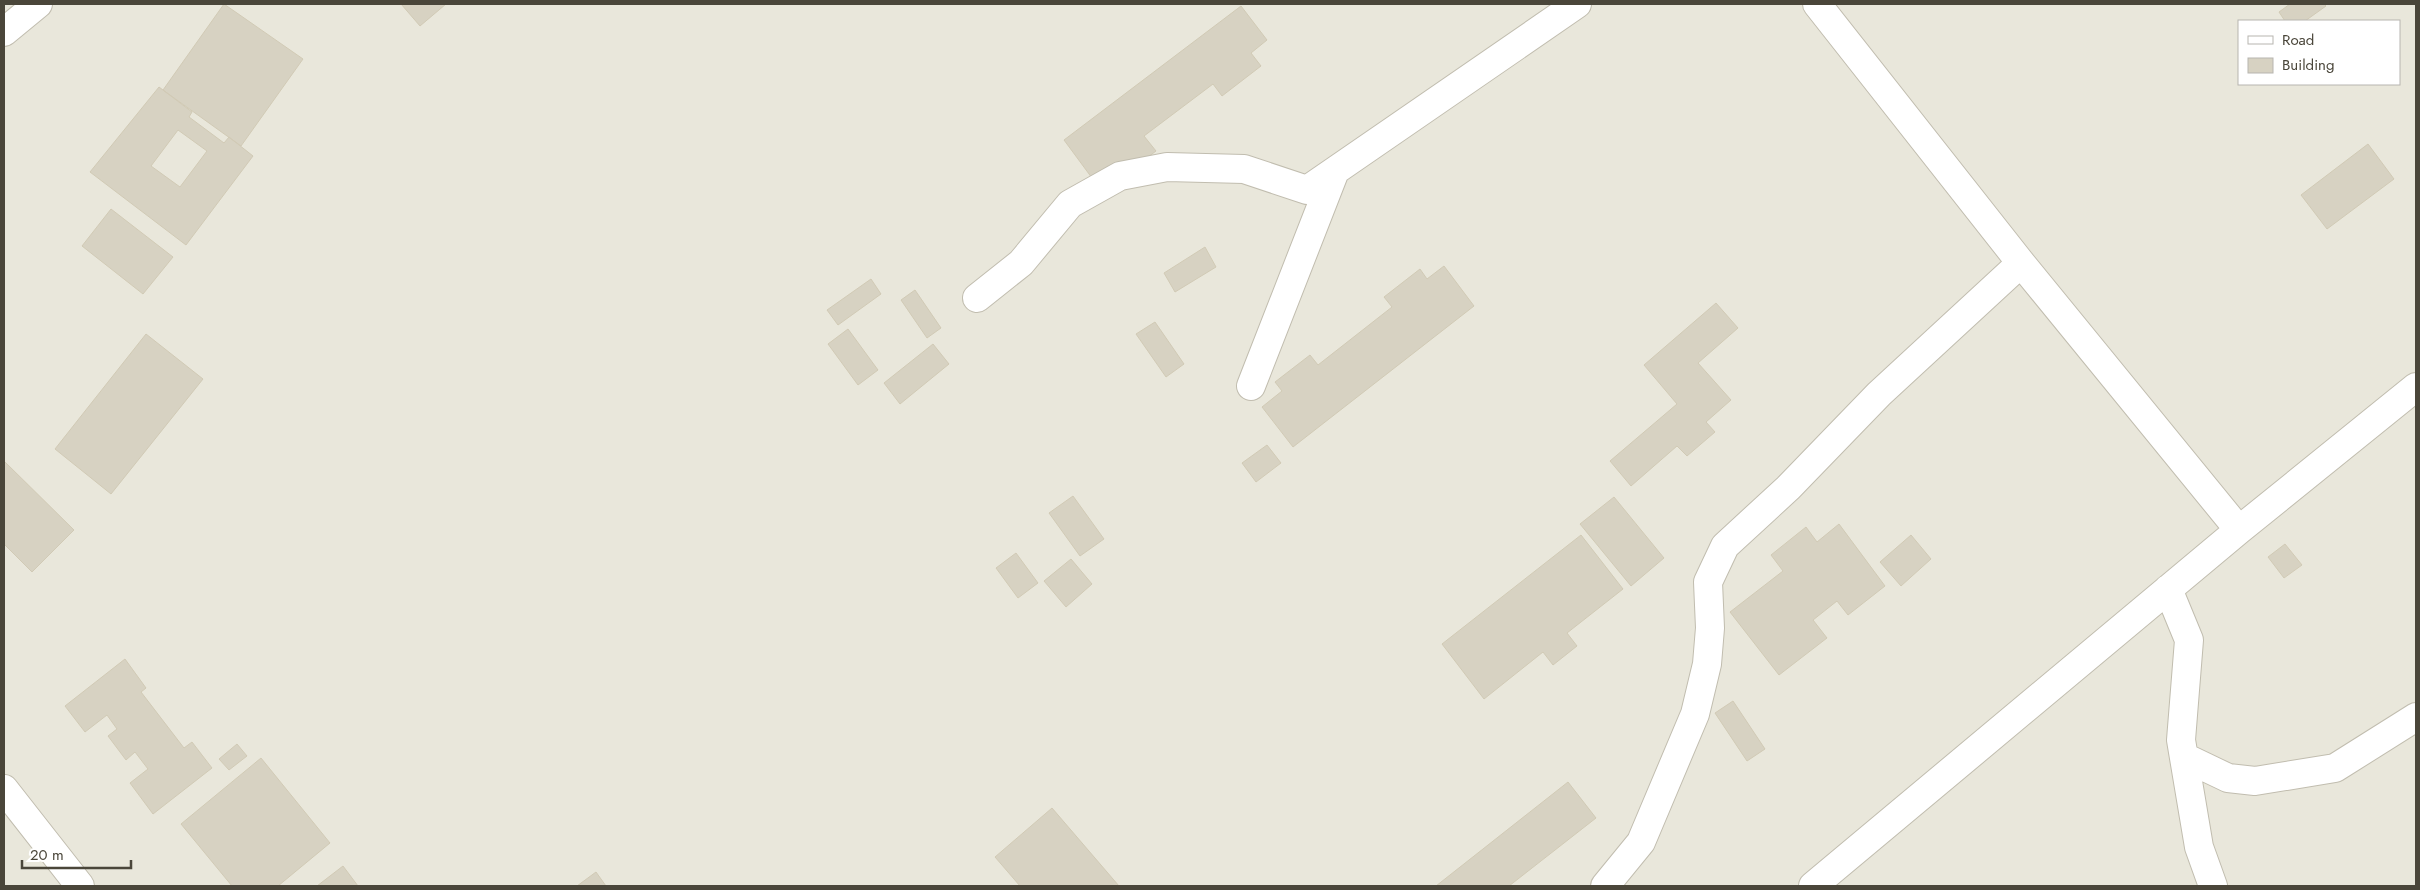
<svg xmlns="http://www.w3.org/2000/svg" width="2420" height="890" viewBox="0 0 2420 890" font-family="Jost,sans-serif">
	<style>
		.residential { fill: #e9e7db; fill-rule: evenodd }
		.building { fill: #d7d2c2; stroke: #d1cab5; fill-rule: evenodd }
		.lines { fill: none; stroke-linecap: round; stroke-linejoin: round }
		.minor-casing { stroke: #c1bdaf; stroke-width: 30 }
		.minor { stroke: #fff; stroke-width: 28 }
	</style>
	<rect width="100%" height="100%" fill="#f5f4ec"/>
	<path class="residential" d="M4 4H2416V886H4ZM2239 21H2399V84H2239Z"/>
	<path class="building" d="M224 4 303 59 241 146 163 90Z
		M401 4H446L420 26Z
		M2290 4H2324L2326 6 2305 21H2285L2279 12Z
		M1241 6 1267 40 1251 53 1261 66 1222 96 1213 84 1144 136 1156 151 1118 180 1108 166 1092 178 1064 140Z
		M159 87 192 112 189 117 224 143 229 137 253 156 186 245 90 172ZM178 130 207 151 180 187 151 166Z
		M2368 144 2394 179 2327 229 2301 195Z
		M111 209 173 257 143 294 82 246Z
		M1205 247 1216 267 1175 292 1164 273Z
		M1444 266 1474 306 1293 447 1262 407 1282 391 1275 382 1310 355 1318 365 1392 307 1384 297 1420 269 1427 279Z
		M871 279 881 294 838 325 827 310Z
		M915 290 941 328 927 338 901 300Z
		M1716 303 1738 328 1698 363 1731 400 1706 422 1715 432 1687 456 1677 446 1631 486 1610 461 1677 404 1644 365Z
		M1155 322 1184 364 1166 377 1136 334Z
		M848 329 878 370 858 385 828 344Z
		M146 334 203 379 111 494 55 449Z
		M933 344 949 364 900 404 884 383Z
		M1267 445 1281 463 1256 482 1242 463Z
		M4 461 74 530 32 572 4 544Z
		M1073 496 1104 539 1080 556 1049 513Z
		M1614 497 1664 558 1631 586 1580 524Z
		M1839 524 1885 586 1848 615 1837 601 1813 620 1827 638 1779 675 1730 612 1783 571 1771 555 1806 527 1817 542Z
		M1581 535 1623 589 1567 633 1577 646 1553 665 1543 652 1484 699 1442 644Z
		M1911 535 1931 559 1901 586 1880 562Z
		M2285 544 2302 565 2284 578 2268 557Z
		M1016 553 1038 583 1018 598 996 568Z
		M1071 559 1092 584 1066 607 1044 581Z
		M125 659 146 688 141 692 184 748 192 742 212 768 153 814 130 783 148 769 135 752 126 760 108 736 117 729 107 715 85 732 65 706Z
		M1733 701 1765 749 1747 761 1715 713Z
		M237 744 247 756 229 770 219 759Z
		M261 758 330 843 278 886H232L181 824Z
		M1568 782 1596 818 1509 886H1436Z
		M1052 808 1119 886H1020L995 857Z
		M343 866 358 886H317Z
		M596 872 606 886H577Z"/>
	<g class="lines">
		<defs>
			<path id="minor" d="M1817 4 2021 263 2239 530
				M4 32 38 4
				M977 298 1021 263 1070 204 1120 176 1167 167 1244 169 1307 190 1577 4
				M1251 386 1335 171
				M2168 589 2189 640 2181 740 2199 847 2213 886
				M2184 757 2228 778 2255 781 2335 768 2416 717
				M4 789 80 886
				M1605 886 1641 842 1695 714 1707 664 1710 628 1708 582 1725 546 1788 488 1879 394 2021 263
				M1813 886 2239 530 2416 387"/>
		</defs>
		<use href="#minor" class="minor-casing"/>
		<use href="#minor" class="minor"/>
	</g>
	<rect width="2420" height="890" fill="none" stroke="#4a463a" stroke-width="10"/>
	<rect x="2238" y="20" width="162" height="65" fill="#ffffff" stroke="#b7b5b0"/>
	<rect x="2248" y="36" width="25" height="8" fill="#ffffff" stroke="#b7b5b0"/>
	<text x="2282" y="45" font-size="15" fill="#4a463a">Road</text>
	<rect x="2248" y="58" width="25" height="15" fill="#d7d2c2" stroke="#b7b5b0"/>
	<text x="2282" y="70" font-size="15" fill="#4a463a">Building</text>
	<path d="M22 860v8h109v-8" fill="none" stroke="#4a463a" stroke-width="2.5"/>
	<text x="30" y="860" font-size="15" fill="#4a463a" stroke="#ffffff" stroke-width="4" paint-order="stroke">20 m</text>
</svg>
